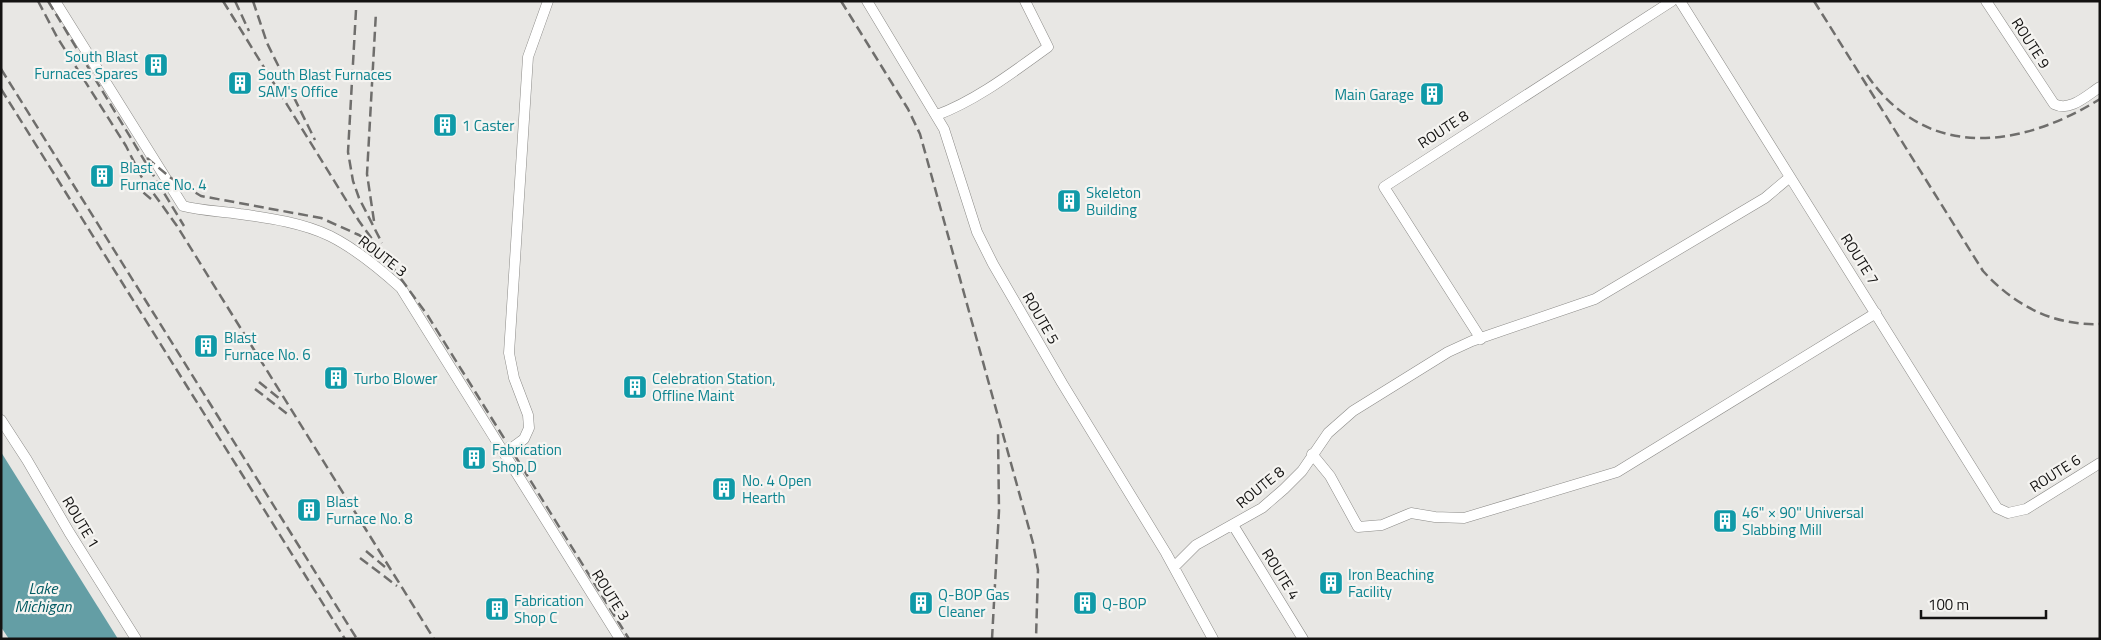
<svg xmlns="http://www.w3.org/2000/svg" width="2101" height="640" viewBox="0 0 2101 640" font-family="'Titillium Web',sans-serif">
	<style>
		.water { fill: #649ea5 }
		.lines { fill: none; stroke-linecap: round; stroke-linejoin: round }
		.street-casing { stroke: #8b8a87; stroke-width: 11 }
		.street { stroke: #fff; stroke-width: 10 }
		.rail { stroke: #6f6e6c; stroke-width: 2.5; stroke-dasharray: 10 5; stroke-linecap: butt }
		.labels { text-anchor: middle; dominant-baseline: central; stroke-width: 4.5; stroke-linejoin: round; paint-order: stroke }
		.street-label { font-size: 15px; fill: #141312; stroke: #f5f4f1 }
		.culture-label { font-size: 15px; fill: #0d838f; stroke: #f5f4f1; text-anchor: start }
		.water-label { font-size: 16px; font-style: italic; fill: #005a62; stroke: #f5f4f1 }
	</style>
	<rect width="100%" height="100%" fill="#e8e7e4"/>
	<path class="water" d="M1 452 118 639H9L1 627Z"/>
	<g class="lines">
		<defs>
			<path id="street" d="M55 1 183 206C202 211 221 211 240 214 270 218 303 223 330 236 356 249 380 269 401 288L620 639
				M867 1 944 129 977 232 993 264 1062 383 1166 553 1213 639
				M1680 1 1997 508 2008 513 2026 509 2100 463
				M1986 1 2054 104C2070 112 2086 96 2100 87
				M937 115C977 100 1013 72 1048 47L1025 1
				M1481 339 1384 187 1672 1
				M1 420 27 460 69 532 136 639
				M505 453 524 439 529 428 528 415 514 378 509 353 528 57 548 1
				M1312 454 1330 476 1358 527 1382 525 1411 513 1435 517 1464 518 1617 472 1876 313
				M1233 525 1303 639
				M1174 567 1196 545 1262 508 1284 489 1302 471 1328 433 1353 411 1448 352 1472 341 1595 299 1765 198 1790 177"/>
		</defs>
		<use href="#street" class="street-casing"/>
		<use href="#street" class="street"/>
		<path class="rail" d="M38 1 57 37 126 146 141 176 177 226 434 639
			M48 1 184 226
			M223 1 359 221 428 316 629 639
			M235 1 249 31
			M253 1 267 43 315 140
			M841 1 908 109 920 134 1033 543 1038 570 1036 639
			M1814 1 1983 271C2014 305 2053 326 2100 324
			M356 10 348 152 353 181 359 198 382 243
			M1 69 357 639
			M1867 75C1927 162 2021 148 2100 99
			M1 89 345 639
			M147 158 171 178 201 196 321 218 359 235 371 243
			M132 183 151 199
			M374 221 367 174 376 12
			M259 382 280 399
			M255 389 290 416
			M366 551 385 567
			M360 558 397 586
			M992 639 999 511 998 431"/>
	</g>
	<defs>
		<symbol id="building-square" viewBox="-11 -11 22 22"><rect x="-9" y="-9" width="18" height="18" rx="4" fill="#0f9aa8" stroke="#f5f4f1"/><path d="M-4-6H4V6H1V3H-1V6H-4ZM-2.5-4.3h1.7v1.8h-1.7ZM.8-4.3h1.7v1.8H.8ZM-2.5-1h1.7V.8h-1.7ZM.8-1h1.7V.8H.8Z" fill="#fff"/></symbol>
	</defs>
	<g fill-rule="evenodd">
		<use href="#building-square" x="142" y="51" width="28" height="28"/>
		<use href="#building-square" x="226" y="69" width="28" height="28"/>
		<use href="#building-square" x="1418" y="80" width="28" height="28"/>
		<use href="#building-square" x="431" y="111" width="28" height="28"/>
		<use href="#building-square" x="88" y="162" width="28" height="28"/>
		<use href="#building-square" x="1055" y="187" width="28" height="28"/>
		<use href="#building-square" x="192" y="332" width="28" height="28"/>
		<use href="#building-square" x="322" y="364" width="28" height="28"/>
		<use href="#building-square" x="621" y="373" width="28" height="28"/>
		<use href="#building-square" x="460" y="444" width="28" height="28"/>
		<use href="#building-square" x="710" y="475" width="28" height="28"/>
		<use href="#building-square" x="295" y="496" width="28" height="28"/>
		<use href="#building-square" x="1711" y="507" width="28" height="28"/>
		<use href="#building-square" x="1317" y="569" width="28" height="28"/>
		<use href="#building-square" x="907" y="589" width="28" height="28"/>
		<use href="#building-square" x="1071" y="589" width="28" height="28"/>
		<use href="#building-square" x="483" y="595" width="28" height="28"/>
	</g>
	<g class="labels">
		<g class="street-label">
			<text transform="translate(2031 43) rotate(57)">ROUTE 9</text>
			<text transform="translate(1443 129) rotate(-33)">ROUTE 8</text>
			<text transform="translate(383 256) rotate(38)">ROUTE 3</text>
			<text transform="translate(1860 259) rotate(58)">ROUTE 7</text>
			<text transform="translate(1041 318) rotate(60)">ROUTE 5</text>
			<text transform="translate(2055 473) rotate(-32)">ROUTE 6</text>
			<text transform="translate(1260 487) rotate(-39)">ROUTE 8</text>
			<text transform="translate(81 522) rotate(59)">ROUTE 1</text>
			<text transform="translate(1281 574) rotate(58)">ROUTE 4</text>
			<text transform="translate(611 595) rotate(58)">ROUTE 3</text>
		</g>
		<g class="culture-label">
			<text x="138" y="56" text-anchor="end">South Blast<tspan x="138" dy="17">Furnaces Spares</tspan></text>
			<text x="258" y="74">South Blast Furnaces<tspan x="258" dy="17">SAM's Office</tspan></text>
			<text x="1414" y="94" text-anchor="end">Main Garage</text>
			<text x="462" y="125">1 Caster</text>
			<text x="120" y="167">Blast<tspan x="120" dy="17">Furnace No. 4</tspan></text>
			<text x="1086" y="192">Skeleton<tspan x="1086" dy="17">Building</tspan></text>
			<text x="224" y="337">Blast<tspan x="224" dy="17">Furnace No. 6</tspan></text>
			<text x="354" y="378">Turbo Blower</text>
			<text x="652" y="378">Celebration Station,<tspan x="652" dy="17">Offline Maint</tspan></text>
			<text x="492" y="449">Fabrication<tspan x="492" dy="17">Shop D</tspan></text>
			<text x="742" y="480">No. 4 Open<tspan x="742" dy="17">Hearth</tspan></text>
			<text x="326" y="501">Blast<tspan x="326" dy="17">Furnace No. 8</tspan></text>
			<text x="1742" y="512">46" × 90" Universal<tspan x="1742" dy="17">Slabbing Mill</tspan></text>
			<text x="1348" y="574">Iron Beaching<tspan x="1348" dy="17">Facility</tspan></text>
			<text x="938" y="594">Q-BOP Gas<tspan x="938" dy="17">Cleaner</tspan></text>
			<text x="514" y="600">Fabrication<tspan x="514" dy="17">Shop C</tspan></text>
			<text x="1102" y="603">Q-BOP</text>
		</g>
		<g class="water-label">
			<text x="43" y="588">Lake<tspan x="43" dy="18">Michigan</tspan></text>
		</g>
	</g>
	<rect width="2101" height="640" fill="none" stroke="#141312" stroke-width="5"/>
	<path d="M1921 610v8h125v-8" fill="none" stroke="#141312" stroke-width="2.5"/>
	<text x="1928" y="610" font-size="15" fill="#141312" stroke="#f5f4f1" stroke-width="4" paint-order="stroke">100 m</text>
</svg>
